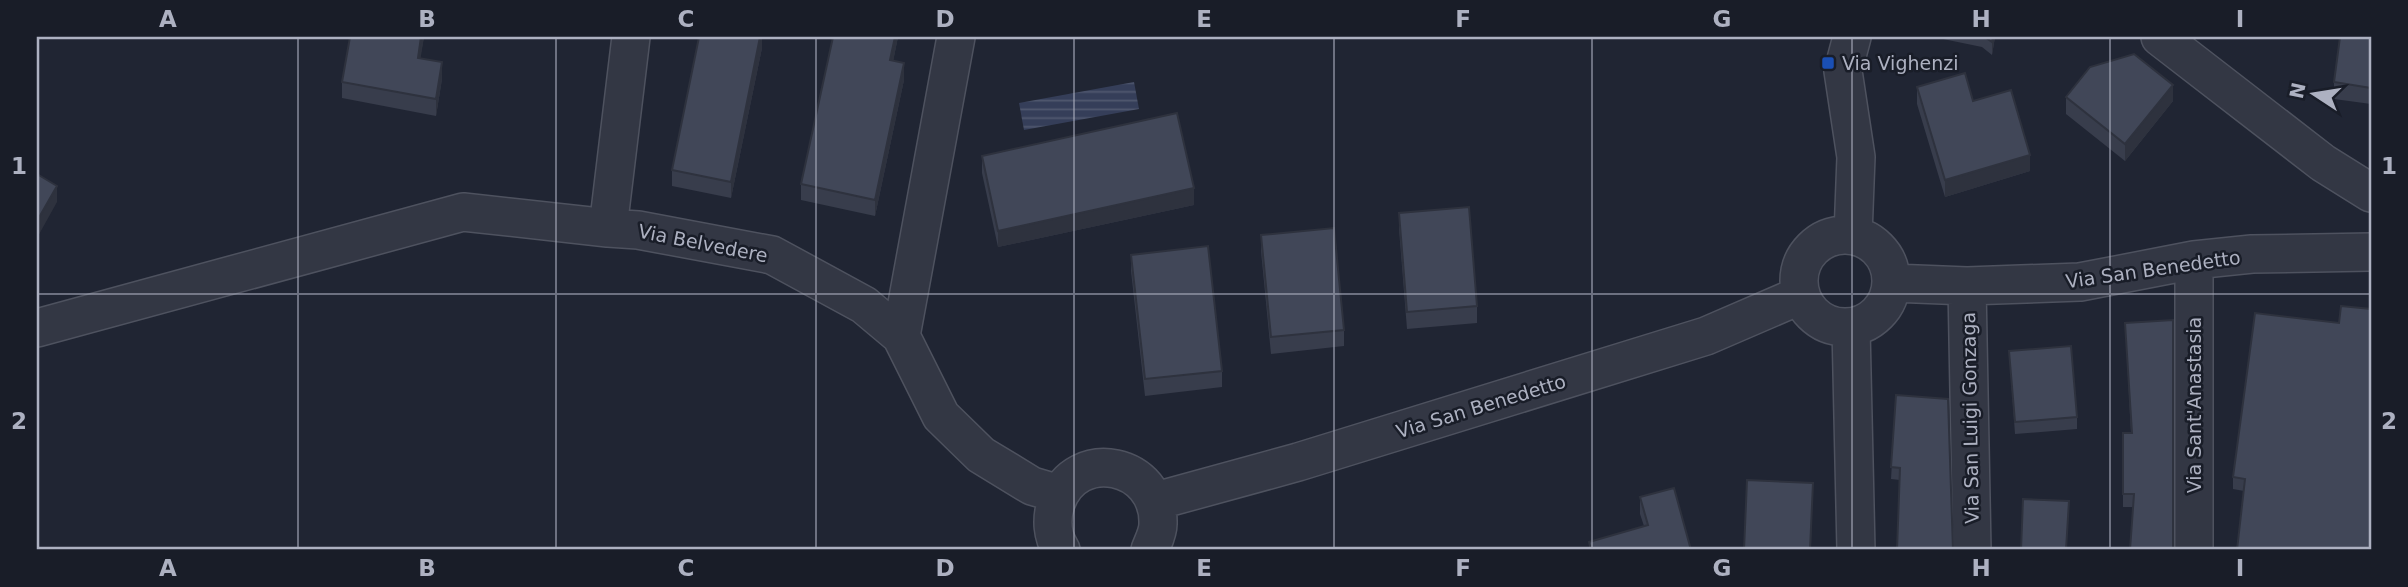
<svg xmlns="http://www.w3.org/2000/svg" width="2408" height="587" viewBox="0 0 2408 587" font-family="'DejaVu Sans',sans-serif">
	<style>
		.water { fill: url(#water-rules) }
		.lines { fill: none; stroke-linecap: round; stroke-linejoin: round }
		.street-casing { stroke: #4e525f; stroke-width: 40 }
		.street { stroke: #333744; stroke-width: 37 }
		.wall { fill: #383d4c }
		.shaded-wall { fill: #2e323e }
		.building { fill: #414758; stroke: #2e323e; stroke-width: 2 }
		.grid { fill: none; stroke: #adb1c1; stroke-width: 2; stroke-opacity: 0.55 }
		.transit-dot { fill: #1a4fb4; stroke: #191d28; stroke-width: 2.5 }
		.labels { text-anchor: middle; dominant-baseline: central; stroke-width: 5; stroke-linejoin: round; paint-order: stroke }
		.poi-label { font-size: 19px; fill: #adb1c1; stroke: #191d28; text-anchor: start }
		.street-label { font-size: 19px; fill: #adb1c1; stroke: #191d28 }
		.neatline { fill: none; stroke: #adb1c1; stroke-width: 2.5 }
		.grid-label { font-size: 23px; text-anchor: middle; font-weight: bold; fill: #adb1c1 }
	</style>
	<defs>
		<pattern id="water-rules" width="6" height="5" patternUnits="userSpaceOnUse" patternTransform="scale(1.75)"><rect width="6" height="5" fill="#353e59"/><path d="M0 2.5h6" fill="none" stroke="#50586f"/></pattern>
	</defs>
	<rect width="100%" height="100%" fill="#202533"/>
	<path class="water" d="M1134 82 1139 109 1024 130 1019 103Z"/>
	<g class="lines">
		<defs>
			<path id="street" d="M631 37 608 228 638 230 772 255 864 305 901 336 941 416 981 455 1032 486 1059 494
				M1852 37 1843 71 1856 157 1853 235
				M2160 37 2323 163 2371 193
				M1799 281a46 46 0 1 1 92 0a46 46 0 1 1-92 0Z
				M2194 260V550
				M1892 283 1967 286 2080 282 2194 260 2252 254 2371 252
				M1967 286 1972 550
				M37 328 463 212 608 228
				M1851 328 1856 550
				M901 336 956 37
				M1156 501 1298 462 1706 336 1801 295
				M1061 550C1052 536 1051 519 1056 503 1076 445 1160 463 1158 524 1158 533 1153 542 1150 550"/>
		</defs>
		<use href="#street" class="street-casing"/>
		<use href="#street" class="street"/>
	</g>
	<path class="wall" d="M350 37H424L420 58 442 79 436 116 342 98V82Z
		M762 37V48L731 198 672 186V170Z
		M833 37H898L893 61 904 80 875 216 801 200V184Z
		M1943 37H1995L1992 55 1982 47 1943 39Z
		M2371 37V104L2334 99V82Z
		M1917 87 1973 101 2030 171 1945 197 1917 104Z
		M2066 97 2173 101 2125 161 2066 114Z
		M982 156 1194 205 998 247 982 173Z
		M1399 213 1477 306V323L1407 329 1399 229Z
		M1261 235 1344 330V346L1271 354 1261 251Z
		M1131 255 1222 371V387L1145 396 1131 271Z
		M2371 309 2244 491 2233 489V477L2339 323Z
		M2173 320 2133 507H2123V433H2131L2125 323Z
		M2009 351 2077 417V429L2015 434Z
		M1896 395 1953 550 1900 480 1891 479Z
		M1640 497 1691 550H1589V542L1644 526 1640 514Z"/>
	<path class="shaded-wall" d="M421 37H424L418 74V58Z
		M760 37H762V48L731 198V182Z
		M895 37H898L890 77V60Z
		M1993 37H1995L1992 55V42Z
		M442 62V79L436 116V99Z
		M904 63V80L875 216V200Z
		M2173 85V101L2125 161V144Z
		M2030 155V171L1945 197V180Z
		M57 186V202L37 238V221Z
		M1194 188V205L998 247V231Z
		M1813 483 1811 550H1810Z"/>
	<path class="building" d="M350 37H421L418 58 442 62 436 99 342 82Z
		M699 37H760L731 182 672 170Z
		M833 37H895L890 60 904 63 875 200 801 184Z
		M1985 37H1993L1992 42Z
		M2340 37H2371V88L2334 82Z
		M2134 54 2173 85 2125 144 2066 97 2090 67Z
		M1965 73 1973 101 2011 90 2030 155 1945 180 1917 87Z
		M1177 113 1194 188 998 231 982 156Z
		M37 174 57 186 37 221Z
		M1469 207 1477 306 1407 312 1399 213Z
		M1334 228 1344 330 1271 337 1261 235Z
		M1208 246 1222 371 1145 379 1131 255Z
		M2341 306 2371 309V550H2237L2245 479 2233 477 2255 313 2339 323Z
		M2173 320V550H2130L2134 494H2123V433H2132L2125 323Z
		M2071 346 2077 417 2015 422 2009 351Z
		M1896 395 1948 399 1953 550H1897L1900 468 1891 467Z
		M1747 480 1813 483 1810 550H1744Z
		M1674 488 1691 550H1591L1589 542 1648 525 1640 497Z
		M2023 499 2069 501 2066 550H2021Z"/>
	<path class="grid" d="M298 37V550M556 37V550M816 37V550M1074 37V550M1334 37V550M1592 37V550M1852 37V550M2110 37V550M37 294H2371"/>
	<rect class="transit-dot" x="1821" y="56" width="14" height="14" rx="3.5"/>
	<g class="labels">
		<g class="poi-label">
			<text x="1842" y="63">Via Vighenzi</text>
		</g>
		<g class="street-label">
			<text transform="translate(703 243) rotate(11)">Via Belvedere</text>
			<text transform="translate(2153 269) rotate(-8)">Via San Benedetto</text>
			<text transform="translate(2194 405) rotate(-90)">Via Sant'Anastasia</text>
			<text transform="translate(1481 406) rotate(-17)">Via San Benedetto</text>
			<text transform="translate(1970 418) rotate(-91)">Via San Luigi Gonzaga</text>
		</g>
	</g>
	<rect width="2408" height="587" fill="none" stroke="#191d28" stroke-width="77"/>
	<g transform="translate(2314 94) rotate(282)" stroke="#191d28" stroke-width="5" paint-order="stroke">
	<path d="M0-5L12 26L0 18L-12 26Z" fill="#adb1c1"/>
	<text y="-10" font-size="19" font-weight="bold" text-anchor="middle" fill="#adb1c1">N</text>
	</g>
	<rect x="38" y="38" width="2332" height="510" class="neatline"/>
	<g class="grid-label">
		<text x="168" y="27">A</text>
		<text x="427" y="27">B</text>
		<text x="686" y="27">C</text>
		<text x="945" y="27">D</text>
		<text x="1204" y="27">E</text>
		<text x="1463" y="27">F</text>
		<text x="1722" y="27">G</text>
		<text x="1981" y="27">H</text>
		<text x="2240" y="27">I</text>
		<text x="19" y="174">1</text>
		<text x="2389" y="174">1</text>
		<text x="19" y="429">2</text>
		<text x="2389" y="429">2</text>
		<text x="168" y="576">A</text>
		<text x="427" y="576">B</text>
		<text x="686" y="576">C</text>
		<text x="945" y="576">D</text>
		<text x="1204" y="576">E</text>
		<text x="1463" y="576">F</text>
		<text x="1722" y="576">G</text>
		<text x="1981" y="576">H</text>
		<text x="2240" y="576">I</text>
	</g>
</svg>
